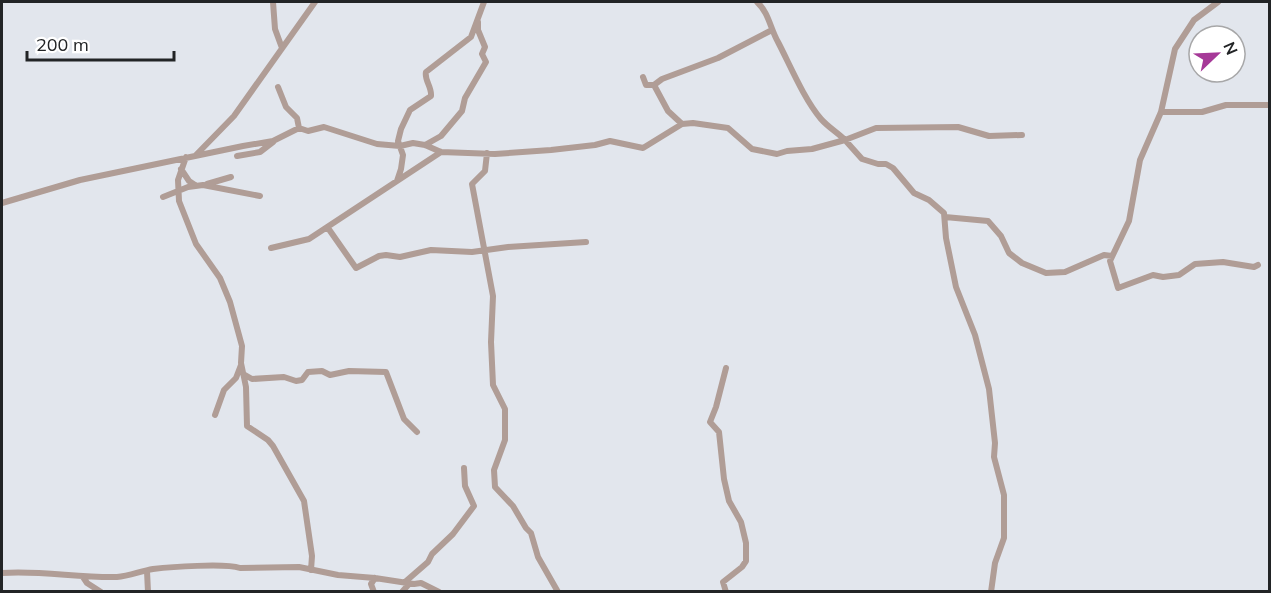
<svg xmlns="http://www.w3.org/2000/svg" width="1271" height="593" viewBox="0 0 1271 593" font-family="Mulish,sans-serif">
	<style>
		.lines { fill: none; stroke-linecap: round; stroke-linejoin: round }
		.minor { stroke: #b09d96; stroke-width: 6 }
	</style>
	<rect width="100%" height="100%" fill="#e2e6ed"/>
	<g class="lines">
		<path class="minor" d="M273 2 275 29 282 48
			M757 2C769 13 770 28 778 42 790 65 804 99 821 119 828 127 838 133 845 140L876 128 958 127 989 136 1022 135
			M1218 2 1194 20 1175 49 1161 112 1140 160 1129 221 1110 261 1118 288 1153 275 1163 277 1179 275 1195 264 1223 262 1254 267 1258 265
			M643 77 646 85H654L662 79 718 58 772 30
			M654 85 668 111 682 124
			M278 87 286 107 297 118 299 128
			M1161 112H1202L1226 105H1270
			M425 145 441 136 462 111 465 98 486 62 482 54 485 47 478 30V22
			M487 153 485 171 472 184 493 296 491 342 493 385 505 409V440L494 470 495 487 513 506 526 528 531 533 538 557 558 592
			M196 155 234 116 315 2
			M237 156 260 152 273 142
			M186 157 178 180 179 201 196 244 220 278 230 302 242 346 241 363 246 387 247 426 268 440 273 446 304 501 312 556 311 570
			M181 169 189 181 195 185
			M397 181 401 169 403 155 398 141 401 129 410 110 431 96C432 87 424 80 426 72L471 37 484 2
			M207 184 231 177
			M163 197 188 187 203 185 260 196
			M2 203 80 180 243 146 273 141 299 128 308 131 324 127 377 144 400 146 413 143 425 145 441 152 495 154 551 150 595 145 610 141 643 148 682 124 693 123 728 128 752 149 777 154 787 151 812 149 845 140 862 159 878 164H886L893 168 914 193 929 200 944 213 946 238 956 287 975 335 989 389 995 443 994 457 1004 495V538L995 563 991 592
			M945 217 988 221 1001 236 1009 253 1022 263 1046 273 1065 272 1104 255 1112 256
			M328 228 356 268 379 256 386 255 400 257 431 250 472 252 508 247 586 242
			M271 248 309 239 441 152
			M245 375 252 379 284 377 296 381 302 380 308 372 322 371 330 375 349 371 386 372 404 419 417 432
			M215 415 224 390 236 378 241 365
			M147 571 148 592
			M2 573C40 570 78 578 117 577 129 576 141 571 153 569 170 567 225 563 240 568L299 567 338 575 375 578 414 584 421 583 439 592
			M83 577 87 583 101 592
			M405 582 428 562 432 554 453 534 474 506 465 486 464 468
			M374 592 371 584 375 578
			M402 592 409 584
			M726 592 723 582 742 567 746 561V543L741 522 729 501 724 479 719 432 710 422 716 407 726 368"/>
	</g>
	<rect width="1271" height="593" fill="none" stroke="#222426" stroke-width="6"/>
	<g transform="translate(1217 54) rotate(67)"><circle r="28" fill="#ffffff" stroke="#a7a7a8" stroke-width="1.5"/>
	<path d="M0-4.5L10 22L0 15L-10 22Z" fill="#a63998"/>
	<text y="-9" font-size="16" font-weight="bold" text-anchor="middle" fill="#222426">N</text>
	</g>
	<path d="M27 51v9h147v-9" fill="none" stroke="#222426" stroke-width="3"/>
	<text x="36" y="51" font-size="18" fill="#222426" stroke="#ffffff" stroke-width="4.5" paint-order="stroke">200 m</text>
</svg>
